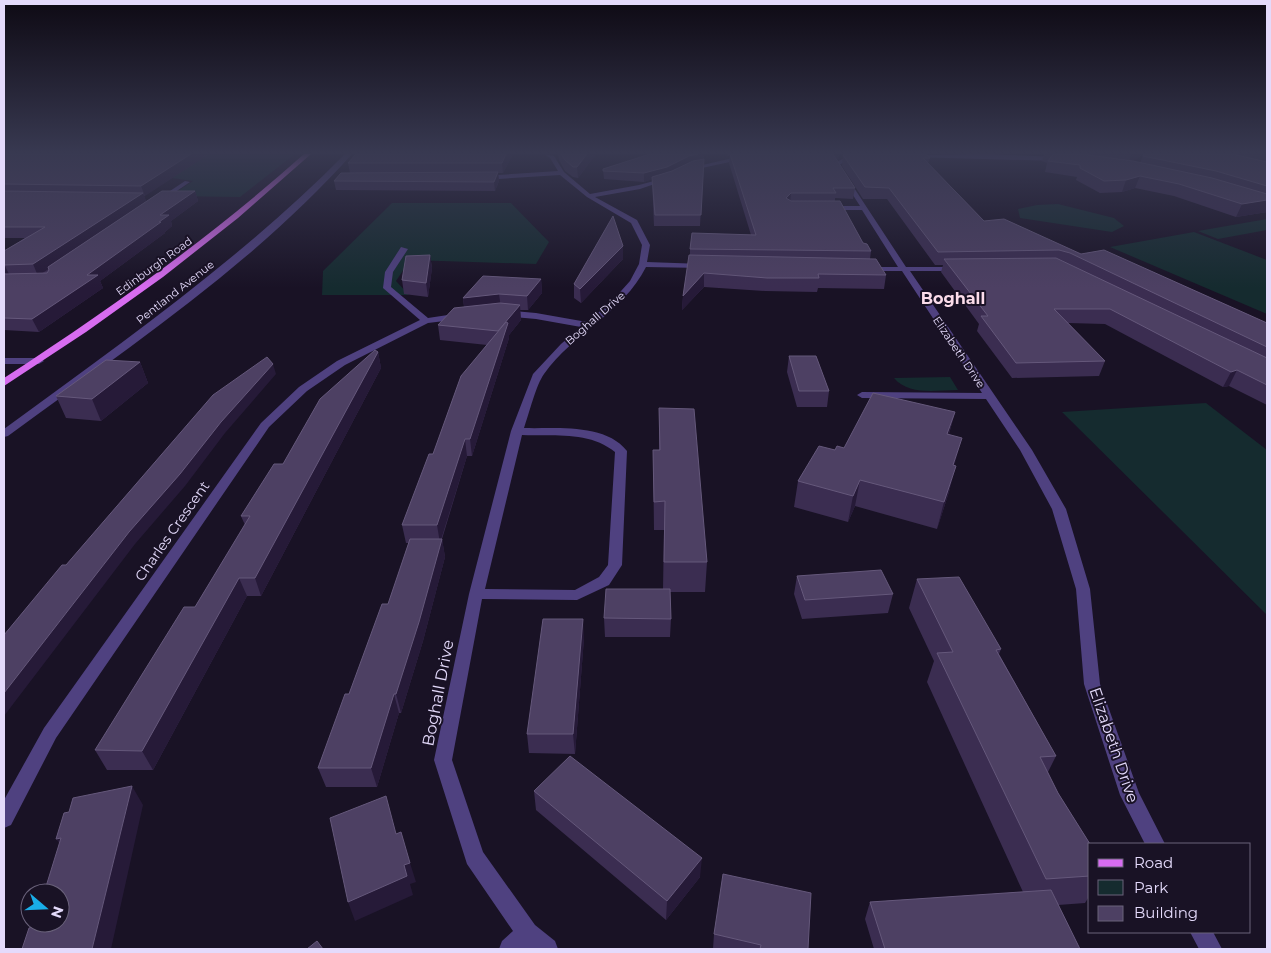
<svg xmlns="http://www.w3.org/2000/svg" width="1271" height="953" viewBox="0 0 1271 953" font-family="Montserrat,sans-serif">
	<style>
		.green { fill: #152b2f }
		.lines { fill: none; stroke-linecap: round; stroke-linejoin: round }
		.minor { fill: #4f4180; fill-rule: evenodd }
		.major { fill: #d76cf0; fill-rule: evenodd }
		.wall { fill: #3b2d51 }
		.shaded-wall { fill: #261a38 }
		.building { fill: #4d4063; stroke: #65587b }
		.labels { text-anchor: middle; dominant-baseline: central; stroke-width: 4; stroke-linejoin: round; paint-order: stroke }
		.far-street-label { font-size: 11px; fill: #e4dafb; stroke: #191225 }
		.street-label { font-size: 14px; fill: #e4dafb; stroke: #191225 }
		.far-district-label { font-size: 16px; font-weight: bold; fill: #fbdcea; stroke: #191225 }
		.near-street-label { font-size: 16px; fill: #e4dafb; stroke: #191225 }
	</style>
	<rect width="100%" height="100%" fill="#191225"/>
	<path class="green" d="M4 154H295L240 197 170 196 193 181Z
		M392 203H511L549 242 536 264 410 260 396 281 409 295H322L323 271Z
		M1058 204 1114 218 1124 226 1112 232 1020 218 1018 209 1037 205Z
		M1267 219V230L1218 239 1198 231Z
		M1194 232 1267 260V314L1110 247Z
		M950 377 958 390C937 390 909 396 894 378Z
		M1206 403 1267 450V615L1062 412Z"/>
	<g class="lines">
		<path class="minor" d="M345 154H352C253 265 126 349 8 436L4 437V429C123 342 241 259 345 154Z
			M544 154 554 156 564 172 590 194 639 185 669 177V179L640 189 595 197 637 220 650 245 647 262 703 264 707 266 703 268 646 267C623 313 573 333 544 374 536 385 529 414 524 428 556 429 605 423 627 451L622 565 609 585 577 600 482 599 452 760 483 852 535 925 555 941 558 949H530L528 948 526 949H499L502 941 513 931 467 864 434 760 469 594 511 431 533 374 561 344 581 327 536 319 503 316 498 313 503 310 536 313 587 322 613 300 630 281 639 264 642 245 631 223 587 197 560 175 482 180 479 178 482 176 558 171 550 158ZM522 435C553 436 590 431 615 452L608 565 599 577 575 590 485 589Z
			M989 154 1059 157 1062 159 1059 161 911 157 908 155Z
			M746 155 748 158 688 171 685 169Z
			M850 155 855 156 839 165 906 267H958L962 269 958 271H910L1032 450 1066 509 1090 589 1100 684 1139 793 1165 844H1145L1120 795 1084 684 1076 589 1052 509 1020 450 986 399 862 398 857 395 862 392 982 393 902 271H866L862 269 866 267H898L862 210H827L824 208 827 206H860L833 164Z
			M185 181 190 182 162 201H158V199Z
			M401 247 408 249 393 272 391 287 428 318 461 313 466 316 461 319 428 323 345 365 307 391 269 427 56 738 11 825 4 828V800L44 728 261 423 299 387 337 361 420 320 383 288 385 272Z
			M4 358H39L44 361 39 364H4Z
			M1190 932H1213L1222 949H1199Z"/>
		<path class="major" d="M304 154H311L238 218 163 277 86 332 4 386V378C109 310 210 238 304 154Z"/>
	</g>
	<path class="wall" d="M4 154H209L144 196 146 201 195 191 198 201 171 221 172 226 165 232V233L100 281 103 288 39 332 4 330V251L25 238H4Z
		M558 154H596L578 178 573 177 565 171 559 160Z
		M650 154H704L700 226H654L652 179 644 182 604 179 603 169Z
		M726 154H839V159L836 160 855 188 853 199 835 198V201L863 243 871 251 870 259 886 275 884 289 818 288 817 292 765 291 704 287 682 310 683 296 690 255V249L751 235 729 163 730 155 727 156Z
		M1044 154H1143L1133 161 1140 163 1143 156 1144 154H1267V212L1236 217 1174 196 1135 188 1122 192 1100 193 1076 180 1077 177 1045 172 1047 163 1042 161Z
		M843 155 930 158 928 163 984 221 1081 254 1267 323V405L1229 386 1223 387 1105 324 1068 323 1105 361 1099 376 1012 378 977 331 979 324 941 272 943 265H935L887 199H863L842 166Z
		M512 156 503 173H498L499 181 495 191 336 190 334 181 350 173 348 163Z
		M623 246V259L581 303 574 298V284Z
		M430 255 432 268 428 297 404 294 402 280Z
		M541 279 542 293 528 310H520L521 320 509 335V338L472 456H467L442 539 445 557 423 641 401 713H399L377 787H326L318 768 349 694 388 604 409 543H406L402 525 433 454 487 345 440 340 438 325 464 307 463 298Z
		M378 352 381 368 261 596H247L153 770H107L95 750 195 607 245 525 241 516 283 464Z
		M789 356 829 391 827 407H797L787 372Z
		M140 362 148 383 101 421 66 418 56 396Z
		M659 408 707 562 705 592H670L671 619 670 637H605L604 618 663 589 664 530H654L653 450H659Z
		M955 412 949 434 954 465 949 492 937 529 855 506 848 522 794 507 798 481 835 450 844 448Z
		M797 576 893 594 888 613 802 619 794 594Z
		M917 579 1001 649 999 654 1056 756 1048 772 1058 793 1090 844V895L1085 903 1058 905 1080 949H874L865 919 870 902 1023 892 927 682 934 661 909 608Z
		M584 638 575 754 529 753 527 734Z
		M534 791 700 877 666 920 536 810Z
		M714 934 808 949H713Z"/>
	<path class="shaded-wall" d="M191 154H209L145 196 141 186Z
		M506 154H511L512 156 503 173 502 163Z
		M587 154H596L578 178 577 167Z
		M698 154H704L700 226 704 161 666 175 644 182V173L689 156Z
		M833 154H839V159L832 162Z
		M1131 154H1143L1128 165Z
		M498 172 499 181 495 191 494 182Z
		M1140 176 1135 188 1122 192 1126 180Z
		M195 191 198 201 171 221 172 226 165 232V233L100 281 103 288 39 332 32 319 87 275 159 222 160 215Z
		M143 193 147 204 38 276 33 264Z
		M791 193 790 204 786 198Z
		M1267 200V212L1236 217 1242 204Z
		M623 246V259L581 303 580 289Z
		M430 255 432 268 428 297 426 283Z
		M4 264 10 276 4 278Z
		M704 273V287L682 310 683 296Z
		M541 279 542 293 528 310 527 296Z
		M499 294 501 308 465 312 463 298Z
		M520 305 521 320 509 335V338L472 456 470 439 498 331Z
		M378 352 381 368 261 596 255 578Z
		M140 362 148 383 101 421 92 399Z
		M273 364 276 374 225 433 185 486 135 544 4 716V693L129 532 221 422Z
		M1237 370 1229 386 1223 387 1231 372Z
		M955 412 948 437 947 434Z
		M962 438 955 463 946 491 953 465Z
		M465 439 467 456 440 543 437 525Z
		M956 466 949 492 937 529 944 502Z
		M860 480 855 506 848 522 853 496Z
		M442 539 445 557 423 641 401 713 396 694Z
		M239 578 247 596 153 770 142 751Z
		M583 619 584 638 575 754 573 734Z
		M394 694 399 713 377 787 371 768Z
		M132 786 143 805 111 949H92Z
		M61 838 70 858 56 839Z
		M702 858 700 877 666 920 667 901Z
		M410 863 416 882 410 884 413 895 355 921 348 902 404 865Z"/>
	<path class="building" d="M4 154H191L141 186 4 184Z
		M356 154H506L502 163H348Z
		M561 154H587L577 167H573L565 160Z
		M650 154H698L689 156 667 167 644 173 603 171V169Z
		M730 154H833L855 188H833L836 193H791L786 198 791 201H840L863 243 867 244 871 251 690 249 692 233 756 235Z
		M845 154H926L930 158H923L984 221 1004 219 1081 254 1104 250 1267 323V347L1070 253 1059 250 938 252 889 188 865 187 843 155Z
		M1053 154H1081L1133 161 1212 178 1267 194V200L1242 204 1179 184 1140 176 1126 180 1104 181 1080 168V165L1048 161Z
		M1144 154H1232L1267 162V186L1216 171 1143 156Z
		M704 159 701 215H655L652 177 672 171 693 161Z
		M498 172 494 182 334 181 341 173Z
		M4 191 143 193 33 264 4 265V251L45 227H4Z
		M162 191H195L160 215H169L159 222H161L87 275H98L32 319 4 318V272L5 274 47 273 49 270 48 267Z
		M613 216 623 246 580 289 574 284Z
		M430 255 426 283 402 280 406 256Z
		M689 255 876 259 886 275 818 274 819 278H767L704 273 683 296Z
		M1056 258 1267 358V385L1237 370 1231 372 1110 309H1054L1105 361 1016 363 981 316H988L944 259Z
		M483 276 541 279 527 296 499 294 463 298Z
		M500 303 520 305 498 331 438 325 454 308Z
		M506 322 508 323 470 439H465L437 525H402L429 454H433L461 376Z
		M375 350 378 352 255 578H239L142 751 95 750 184 607H195L250 516H241L274 464H283L320 399Z
		M789 356H816L829 391H799Z
		M267 357 273 364 221 422 180 474 129 532 4 693V635L62 565H66L213 395Z
		M106 360 140 362 92 399 56 396Z
		M873 393 955 412 947 434 962 438 953 465 956 466 944 502 860 480 853 496 798 481 819 446 835 450 837 446 844 448Z
		M659 408 694 409 707 562H664L665 501 654 502 653 450H660Z
		M410 539H442L419 622 396 694H394L371 768H318L345 694H349L382 604H388Z
		M881 570 893 594 805 600 797 576Z
		M959 577 1001 649 996 650 1056 756 1040 757 1058 793 1090 844V876L1046 879 937 653 953 652 917 579Z
		M606 589H670L671 619 604 618Z
		M543 619H583L573 734H527Z
		M570 756 702 858 667 901 534 791Z
		M132 786 92 949H22L29 928 32 927 34 923H60V893H44L61 838 56 839 64 813 69 812 73 798Z
		M386 796 396 834 401 832 410 863 404 865 407 876 348 902 330 818Z
		M723 874 811 893 808 949H760L761 945 714 934Z
		M1051 890 1080 949H885L870 902Z
		M317 941 323 949H307Z"/>
	<linearGradient id="sky" x2="0" y2="1"><stop stop-color="#0e0a14"/><stop offset="0.53" stop-color="#383951"/><stop offset="1" stop-color="#383951" stop-opacity="0"/></linearGradient>
	<rect width="1271" height="288" fill="url(#sky)"/>
	<g class="labels">
		<g class="far-street-label">
			<text transform="translate(154 266) rotate(-36)">Edinburgh Road</text>
			<text transform="translate(175 292) rotate(-38)">Pentland Avenue</text>
			<text transform="translate(595 318) rotate(-41)">Boghall Drive</text>
			<text transform="translate(959 352) rotate(56)">Elizabeth Drive</text>
		</g>
		<g class="street-label">
			<text transform="translate(172 531) rotate(-55)">Charles Crescent</text>
		</g>
		<g class="far-district-label">
			<text x="953" y="298">Boghall</text>
		</g>
		<g class="near-street-label">
			<text transform="translate(438 693) rotate(-79)">Boghall Drive</text>
			<text transform="translate(1114 745) rotate(71)">Elizabeth Drive</text>
		</g>
	</g>
	<rect width="1271" height="953" fill="none" stroke="#e4dafb" stroke-width="10"/>
	<rect x="1088" y="843" width="162" height="90" fill="#191225" stroke="#6a627b"/>
	<rect x="1098" y="859" width="25" height="8" fill="#d76cf0" stroke="#6a627b"/>
	<text x="1134" y="868" font-size="15" fill="#e4dafb">Road</text>
	<rect x="1098" y="880" width="25" height="15" fill="#152b2f" stroke="#6a627b"/>
	<text x="1134" y="893" font-size="15" fill="#e4dafb">Park</text>
	<rect x="1098" y="906" width="25" height="15" fill="#4d4063" stroke="#6a627b"/>
	<text x="1134" y="918" font-size="15" fill="#e4dafb">Building</text>
	<g transform="translate(45 908) rotate(109)"><circle r="24" fill="#191225" stroke="#6a627b"/>
	<path d="M0-4L9 19L0 12L-9 19Z" fill="#19ade8"/>
	<text y="-8" font-size="14" font-weight="bold" text-anchor="middle" fill="#e4dafb">N</text>
	</g>
</svg>
